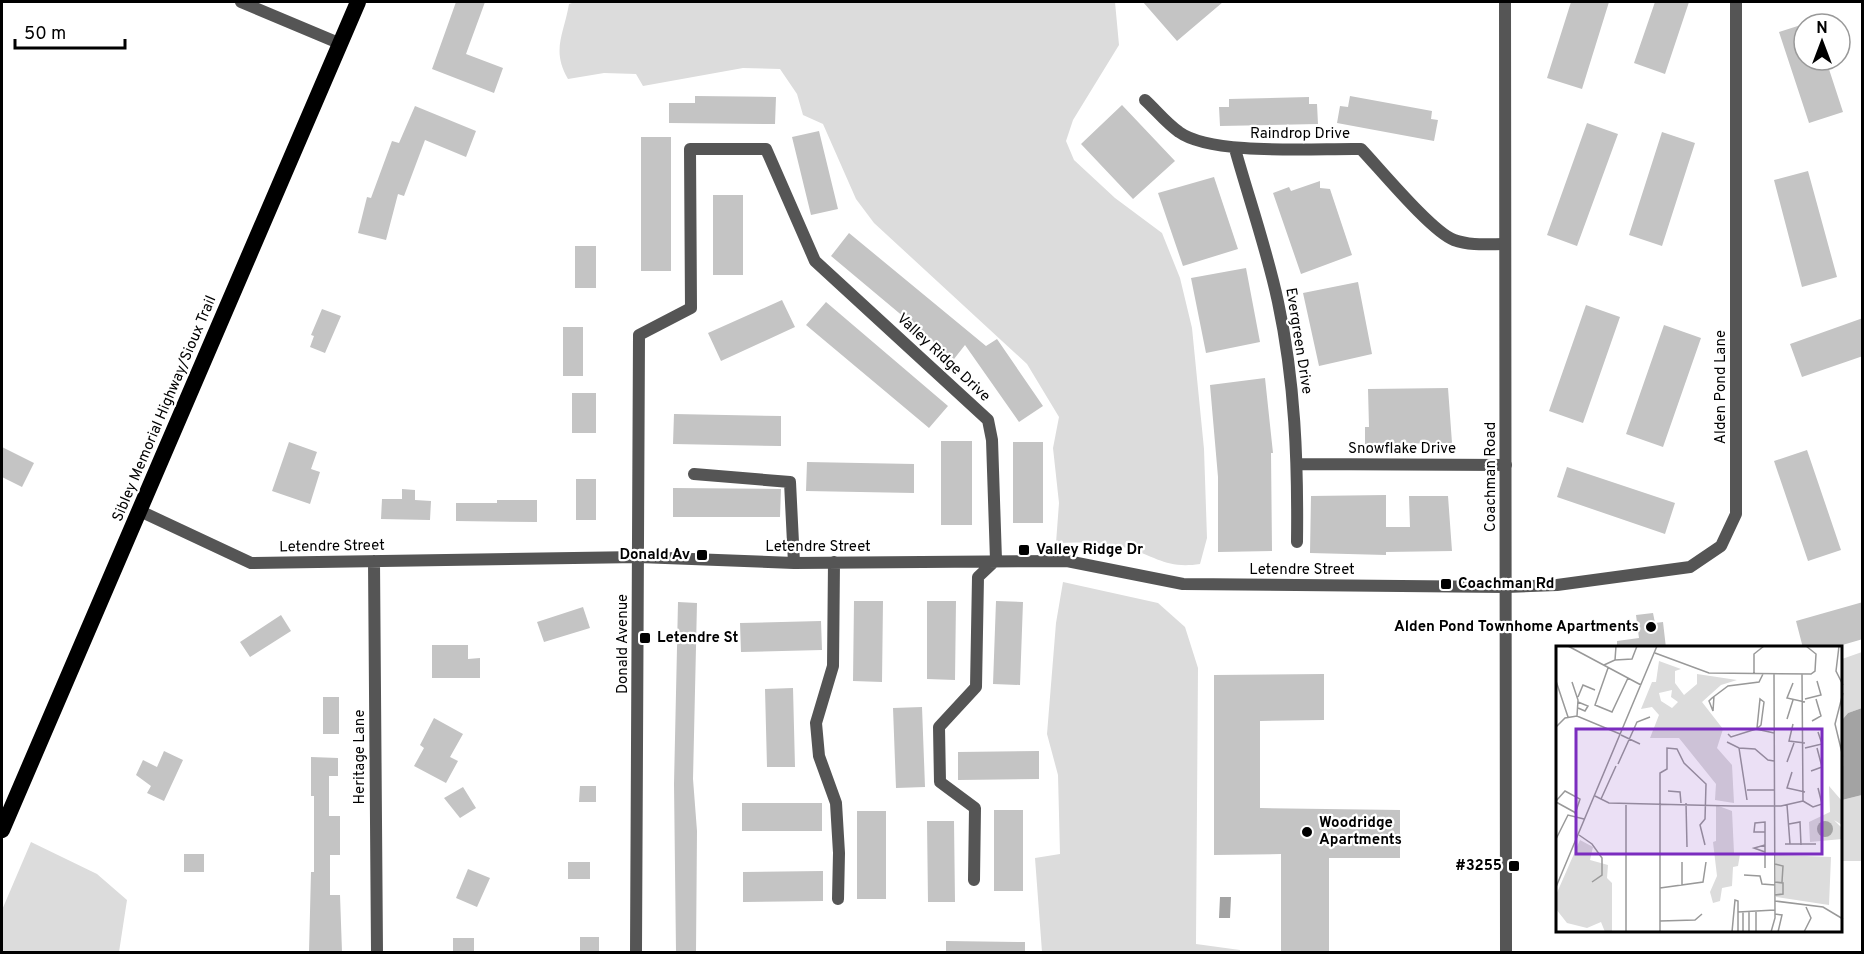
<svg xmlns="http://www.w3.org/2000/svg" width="1864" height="954" viewBox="0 0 1864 954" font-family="Overpass,sans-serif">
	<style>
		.green { fill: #dcdcdc }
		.water { fill: #a3a3a3 }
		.building { fill: #c4c4c4 }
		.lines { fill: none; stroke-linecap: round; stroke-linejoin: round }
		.minor { stroke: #555; stroke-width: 12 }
		.tertiary { stroke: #555; stroke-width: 12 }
		.trunk { stroke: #000; stroke-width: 16 }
		.poi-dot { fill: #000; stroke: #fff; stroke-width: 2 }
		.labels { text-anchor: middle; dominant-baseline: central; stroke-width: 4.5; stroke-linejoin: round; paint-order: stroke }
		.street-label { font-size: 15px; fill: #000; stroke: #fff }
		.poi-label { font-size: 15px; font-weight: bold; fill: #000; stroke: #fff; text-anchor: start }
		.inset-road { fill: none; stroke: #999; stroke-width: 1.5 }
		.view { fill: #7b2cbf; fill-opacity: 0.15; stroke: #7b2cbf; stroke-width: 3 }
		.inset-edge { fill: none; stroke: #000; stroke-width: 3 }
	</style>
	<rect width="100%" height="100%" fill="#fff"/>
	<path class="green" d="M575 2H1115L1119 45 1073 120 1066 141 1074 160 1115 198 1162 233 1180 278 1192 328 1204 449 1207 538 1200 564C1167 569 1157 557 1127 548 1105 542 1079 542 1056 543L1059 503 1053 448 1059 417 1027 364 874 223 856 199 823 124 803 115 797 94 780 69 743 68 643 86 636 74 604 73 568 79C551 50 564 34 569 4Z
		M1063 582 1158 603 1185 627 1198 668 1196 944 1240 950V952H1042L1035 858 1060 854 1058 775 1047 734 1056 623Z
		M1862 652V708L1848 713 1842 720V659Z
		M1862 795V861H1842V800Z
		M31 842 97 874 127 900 119 952H2V910Z"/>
	<path class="water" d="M1862 708V795L1842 800V720L1848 713Z
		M1220 897H1231L1230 918H1219Z"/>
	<path class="building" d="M456 2H485L466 54 503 68 494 93 432 69Z
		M1143 2H1223L1177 41Z
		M1571 2H1609L1582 89 1547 78Z
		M1655 2H1689L1665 74 1634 63Z
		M1804 24V60H1826L1843 112 1809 123 1779 32Z
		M695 96 776 97 775 124 669 123V103H695Z
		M1350 96 1432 111 1431 119 1438 120 1434 141 1337 123 1340 106 1348 107Z
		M1309 97V104H1317L1318 124 1220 126 1219 107H1229V99Z
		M1122 105 1175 161 1133 199 1081 144Z
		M415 106 476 131 466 157 425 140 404 196 398 194 386 240 358 233 367 197 371 198 392 141 399 143Z
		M1587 123 1618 134 1577 246 1547 235Z
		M819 131 838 209 811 215 792 137Z
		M1662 132 1695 143 1662 246 1629 235Z
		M641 137H671V271H641Z
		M1808 171 1837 277 1802 287 1774 180Z
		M1214 177 1238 249 1183 266 1158 193Z
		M1320 181V188L1330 189 1352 255 1301 274 1273 193 1289 187 1291 191Z
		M713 195H743V275H713Z
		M849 233 986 346 997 339 1043 406 1019 422 965 345 954 359 831 256Z
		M575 246H596V288H575Z
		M1246 268 1260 342 1206 353 1191 278Z
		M1358 282 1372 354 1319 366 1303 293Z
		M782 300 795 327 721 361 708 333Z
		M826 302 948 406 929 428 806 325Z
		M1586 305 1620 317 1583 423 1549 411Z
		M322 309 341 316 325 353 310 347 314 336 311 335Z
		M1863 318V356L1802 377 1790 344Z
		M1664 325 1701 338 1663 447 1626 434Z
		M563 327H583V376H563Z
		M1265 378 1273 453H1271L1272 551 1218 552V477L1210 385Z
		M1448 388 1452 443 1365 444V427H1369L1368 389Z
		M572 393H596V433H572Z
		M674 414 781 416V446L673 444Z
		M941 441H972V525H941Z
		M289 442 317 452 311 469 320 472 310 504 272 491Z
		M1013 442H1043V523H1013Z
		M2 447 34 463 22 487 2 477Z
		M1807 450 1841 550 1808 561 1774 461Z
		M807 462 914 464V493L806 491Z
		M1567 467 1675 503 1665 534 1557 497Z
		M576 479H596V520H576Z
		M673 488 781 489 780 517H673Z
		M402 489 415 490V500L431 501 430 520 381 519 382 499H402Z
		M1386 495V527H1410L1409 496H1448L1452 551 1386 552V555L1310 553 1311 496Z
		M497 500H537V522L456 521V503H497Z
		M854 601H883L882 682 853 681Z
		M927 601H956L955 680 927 679Z
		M996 601 1023 602 1020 685 993 684Z
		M678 602 697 603 693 779 697 831 696 952H676L674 784Z
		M1863 602V639L1832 648H1803L1796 621Z
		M583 607 590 628 544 642 537 622Z
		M1653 613 1655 623 1663 622 1666 648H1617V641L1639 638 1636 615Z
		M281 615 291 631 250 657 240 642Z
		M821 621 822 650 741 652 740 623Z
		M432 645H468V659L480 658V678H432Z
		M1324 674V720L1260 721V808L1400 810V858H1329V952H1281V854L1214 855V675Z
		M793 688 795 767H767L765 689Z
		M323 697H339V734H323Z
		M922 707 925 787 896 788 893 708Z
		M434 718 463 734 450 757 458 761 446 783 414 766 424 748 420 745Z
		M164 751 183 760 164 801 147 793 151 786 136 775 143 760 157 767Z
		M1039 751V779L958 780V752Z
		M311 757 338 758V776H329V816H340V855H330V895H340L342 952H309L311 872H314V796H311Z
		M580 786H596V802H579Z
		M463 787 476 808 460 818 444 798Z
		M742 803H822V831H742Z
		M994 810H1023V891H994Z
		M857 811H886V899H857Z
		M927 821H954L955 902H928Z
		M184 854H204V872H184Z
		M568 862H590V879H568Z
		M468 869 490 878 477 907 456 898Z
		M823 871V901L743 902V872Z
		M580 937H599V952H580Z
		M453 938H474V952H453Z
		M946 941 1025 942V952H946Z"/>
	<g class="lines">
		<path class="minor" d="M1145 100C1156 110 1166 123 1179 132 1212 156 1317 148 1361 149 1380 169 1432 232 1454 240 1470 246 1489 244 1505 244
			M1235 149C1249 199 1267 250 1278 302 1295 381 1298 462 1297 542
			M1298 464 1506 465
			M694 474 790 482 794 563
			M140 511 251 563 639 557 794 563 1067 561 1183 584 1506 587 1557 585 1690 567 1721 546 1736 514V2
			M374 561 377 952
			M834 562 833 666 816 723 819 756 836 803 839 853 838 899
			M636 952 639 335 691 308 690 149H766L815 261 988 420 992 440 996 560 978 577 976 687 939 727 940 782 975 808 974 880"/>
		<path class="tertiary" d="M241 2 341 44
			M1505 2 1506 952"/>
		<path class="trunk" d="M2 830 358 2"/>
	</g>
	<g class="poi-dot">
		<rect x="1018" y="544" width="12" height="12" rx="3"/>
		<rect x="696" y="549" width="12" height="12" rx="3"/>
		<rect x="1440" y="578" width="12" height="12" rx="3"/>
		<circle cx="1651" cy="627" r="6"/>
		<rect x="639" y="632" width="12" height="12" rx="3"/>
		<circle cx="1307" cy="832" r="6"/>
		<rect x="1508" y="860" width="12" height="12" rx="3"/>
	</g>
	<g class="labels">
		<g class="street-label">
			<text x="1300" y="134">Raindrop Drive</text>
			<text transform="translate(1298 341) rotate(81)">Evergreen Drive</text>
			<text transform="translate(943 358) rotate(43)">Valley Ridge Drive</text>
			<text transform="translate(1721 387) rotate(-90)">Alden Pond Lane</text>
			<text transform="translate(165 409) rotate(-67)">Sibley Memorial Highway/Sioux Trail</text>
			<text x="1402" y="449">Snowflake Drive</text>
			<text transform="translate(1491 477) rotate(-90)">Coachman Road</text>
			<text transform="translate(332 547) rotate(-1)">Letendre Street</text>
			<text x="818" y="547">Letendre Street</text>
			<text x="1302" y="570">Letendre Street</text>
			<text transform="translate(623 644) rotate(-90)">Donald Avenue</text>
			<text transform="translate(360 757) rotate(-90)">Heritage Lane</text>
		</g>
		<g class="poi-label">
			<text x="1036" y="550">Valley Ridge Dr</text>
			<text x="690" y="555" text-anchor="end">Donald Av</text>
			<text x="1458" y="584">Coachman Rd</text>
			<text x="1639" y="627" text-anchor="end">Alden Pond Townhome Apartments</text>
			<text x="657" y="638">Letendre St</text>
			<text x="1319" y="823">Woodridge<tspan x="1319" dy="17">Apartments</tspan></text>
			<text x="1502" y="866" text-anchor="end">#3255</text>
		</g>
	</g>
	<g transform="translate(1556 646)">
		<rect width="286" height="286" fill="#fff"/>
		<path d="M103 15 125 23 119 25V37L128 49 141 38V28L181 34 165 39 146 56 167 83 161 102 176 119 178 157 159 154 160 138 123 92H94L103 69 96 61 85 63 96 36H100ZM116 44 115 51 122 56 116 62 105 55 103 47ZM273 140 286 155V179L278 174 285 181 286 193 254 196 253 176 274 166ZM160 159 176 165 178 207 184 208 182 220 177 221 176 240 166 242 164 255 157 257 154 246 161 230 157 196 160 195ZM24 194 37 201 34 214 52 219 51 232 56 237V286H49L45 276 31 282 11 277 0 263V249ZM220 209 275 211 273 259 220 251Z" fill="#dcdcdc" fill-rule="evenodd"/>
		<path d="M261 183a8 8 0 1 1 16 0a8 8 0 1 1-16 0Z" fill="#a3a3a3"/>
		<path class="inset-road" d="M12 0 85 39M283 0 280 25 287 39M99 7 153 27 255 28 259 25 260 8 250 0M59 14 76 13 81 0M48 19 59 14 60 0M52 22 39 59 56 66 72 32M198 28V8L208 0M246 28 247 155M0 35 12 71M16 36 22 54 21 70M237 37 231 52 249 56M287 47 279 78 287 111M158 50 157 65 153 55 156 52 172 40 203 36 207 28M22 51 27 39 39 44M249 53 265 49 261 35M22 62 29 65 32 60 22 56M231 73 237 54M256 75 265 70 260 53M237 78 233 95 249 97M0 81 9 72 21 70 64 88M200 83 218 87M172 88 175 91 200 83 201 82 203 81 205 79 208 56 204 53 201 82M65 89 84 98M171 96 183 102 199 103 212 114 218 115M183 102 191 154M249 102 266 98 262 86M231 116 238 97M62 118 81 76 94 71M287 120V148M255 125 266 121 261 102M236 126 231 142 249 146M191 144H218M112 145 124 146 125 157M39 150 53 157 176 160H225L247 155M45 153 60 120M0 155 9 145 24 153 19 168M247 155 257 161 266 158 262 142M0 156 20 167M70 157V286M130 157 131 201M231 159 234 198M233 178 244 176 245 199M209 186H198L199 177 209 176V222M23 189 36 198 46 212V229L36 236M0 193 12 169 28 173M229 198H260M209 199 198 202 209 206M126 216V239M219 218 227 220 226 236M188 229 204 230 206 238 219 239M219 236 227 237V248L219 249M0 241 101 0M104 242 147 236 150 216M219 255 267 261 287 273M182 266 219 264M193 266V286M200 266V286M219 268 226 269 222 286M104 275 139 274 146 268M104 286V127L111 123V102L121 103 128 117 150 138 149 173 144 179 149 199M179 286H176L179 254 182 255V286M187 286V266M215 286 219 272 218 28M248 286 255 272 250 261"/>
		<path class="view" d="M20 83H266V208H20Z"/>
		<rect width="286" height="286" class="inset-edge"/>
	</g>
	<rect width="1864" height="954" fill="none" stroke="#000000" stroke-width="6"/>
	<g transform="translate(1822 42)"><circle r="28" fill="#ffffff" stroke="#999999" stroke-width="1.5"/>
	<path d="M0-4.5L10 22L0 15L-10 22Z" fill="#000000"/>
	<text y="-9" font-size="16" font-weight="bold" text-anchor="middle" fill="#000000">N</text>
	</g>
	<path d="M15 39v9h110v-9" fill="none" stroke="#000000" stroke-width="3"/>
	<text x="24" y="39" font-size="18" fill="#000000" stroke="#ffffff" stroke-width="4.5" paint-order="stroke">50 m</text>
</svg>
